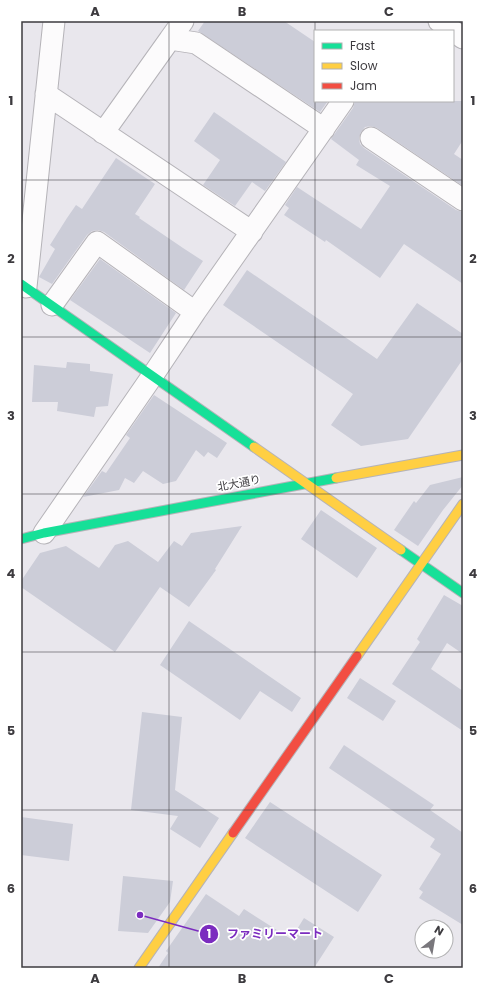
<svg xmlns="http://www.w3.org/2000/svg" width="484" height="989" viewBox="0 0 484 989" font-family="Poppins,'Noto Sans JP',sans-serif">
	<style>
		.building { fill: #cccdd8 }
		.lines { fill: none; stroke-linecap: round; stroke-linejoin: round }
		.street-casing { stroke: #b5b3b8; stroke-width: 23 }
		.fast-casing { stroke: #b5b3b8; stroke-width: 11 }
		.slow-casing { stroke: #b5b3b8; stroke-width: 11 }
		.jam-casing { stroke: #b5b3b8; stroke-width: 11 }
		.street { stroke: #fcfbfc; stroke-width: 21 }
		.fast { stroke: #16e098; stroke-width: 9 }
		.slow { stroke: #ffcf43; stroke-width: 9 }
		.jam { stroke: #f24e42; stroke-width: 9 }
		.grid { fill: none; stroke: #3d3b3f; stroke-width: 1; stroke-opacity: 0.55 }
		.labels { text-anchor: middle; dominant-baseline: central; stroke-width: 3.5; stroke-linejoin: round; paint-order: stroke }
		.street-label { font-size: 11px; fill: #3d3b3f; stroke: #fff }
		.leader { fill: none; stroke: #7b2cbf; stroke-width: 1.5 }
		.callout-dot { fill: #7b2cbf; stroke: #fff; stroke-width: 1.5 }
		.mark-label { font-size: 12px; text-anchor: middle; font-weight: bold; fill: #fff }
		.callout-label { font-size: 12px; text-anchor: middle; font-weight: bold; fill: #7b2cbf; stroke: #fff; stroke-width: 3.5; stroke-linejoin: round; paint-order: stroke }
		.neatline { fill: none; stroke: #3d3b3f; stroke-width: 1.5 }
		.grid-label { font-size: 13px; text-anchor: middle; font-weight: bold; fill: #3d3b3f }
	</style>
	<rect width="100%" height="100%" fill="#e9e7ed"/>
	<path class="building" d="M205 21H284L315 42V101H328L320 112 198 31Z
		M355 101H463V140L454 154 463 160V186L377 128 371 126 365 127 361 132 359 138 360 144 364 148 456 210 463 212V284L404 244 380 278 326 240 325 242 284 215 289 208 285 205 297 187 361 229 390 186 356 165 359 160 331 139 353 108Z
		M214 112 286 162 265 191 252 182 235 206 203 185 220 160 194 141Z
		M116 158 155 184 135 214 140 217 139 218 183 248 203 261 184 290 104 232 98 230 92 231 87 235 52 284 39 277 55 249 50 245 67 218 76 205 82 209Z
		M100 259 176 313 150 353 70 300Z
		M247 270 377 359 417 303 463 334V359L408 439 361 446 331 425 353 394 223 305Z
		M67 362 90 364V371L113 374 108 406 96 407 94 417 57 411 58 402H32L34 365 66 368Z
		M154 395 227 443 217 458 208 452 204 457 196 450 176 481 163 484 143 471 134 483 125 478 119 490 83 497 102 471 106 473 130 438 126 435Z
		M463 477V485L443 510 418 546 394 530 414 501 416 503 430 485Z
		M321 510 377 548 357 578 301 539Z
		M242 526 215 569 216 570 189 607 160 587 115 652 21 587V581L40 553 66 546 99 568 115 545 128 541 158 562 174 541 182 546 191 533Z
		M444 595 463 606V654L447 643 431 669 463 691V731L392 684 420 642 417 639Z
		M189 621 301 698 292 712 260 691 240 720 160 665Z
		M360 678 396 701 383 721 347 698Z
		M142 712 182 717 175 790 219 818 200 848 170 829 178 816 131 810Z
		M344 745 434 805 430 810 463 833V925L419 898 423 892 419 889 441 854 430 847 435 839 329 768Z
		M270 802 382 875 358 912 245 838Z
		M21 817 73 824 69 861 21 855Z
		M123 876 173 881 170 902 148 933 118 931Z
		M206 894 239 916 244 909 291 939 304 918 334 937 314 968H158L168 953 166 951Z"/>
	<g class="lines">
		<defs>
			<path id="street" d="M439 21 463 38
				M170 39 183 21
				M46 94 252 232
				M103 133 170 39 196 43 324 129
				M371 138 463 200
				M26 287 54 21
				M52 305 97 242 195 312
				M44 533 153 375 195 312 343 101"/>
			<path id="fast" d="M21 284 254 447
				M21 539 44 533 336 478
				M401 550 463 593"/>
			<path id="slow" d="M254 447 401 550
				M336 478 463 455
				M357 656 463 504
				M139 968 233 833"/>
			<path id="jam" d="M233 833 357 656"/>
		</defs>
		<use href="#street" class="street-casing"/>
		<use href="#fast" class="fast-casing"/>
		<use href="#slow" class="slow-casing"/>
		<use href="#jam" class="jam-casing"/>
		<use href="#street" class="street"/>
		<use href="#fast" class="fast"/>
		<use href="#slow" class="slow"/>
		<use href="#jam" class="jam"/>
	</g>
	<path class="grid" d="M169 21V968M315 21V31M315 101V968M21 180H463M21 337H463M21 494H463M21 652H463M21 810H463"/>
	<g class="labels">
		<g class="street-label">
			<text transform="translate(239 483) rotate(-11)">北大通り</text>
		</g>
	</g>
	<path class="leader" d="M140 915L209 934"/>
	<g class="callout-dot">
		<circle cx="140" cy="915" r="4"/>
		<circle cx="209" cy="934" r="10"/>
	</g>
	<g class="mark-label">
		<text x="209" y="938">1</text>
	</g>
	<g class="callout-label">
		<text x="275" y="938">ファミリーマート</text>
	</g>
	<rect width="484" height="989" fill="none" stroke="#ffffff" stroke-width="44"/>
	<rect x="314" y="30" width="140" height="72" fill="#ffffff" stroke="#b1b1b2"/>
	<rect x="322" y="43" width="20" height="6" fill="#16e098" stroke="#b1b1b2"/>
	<text x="350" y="50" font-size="12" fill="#3d3b3f">Fast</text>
	<rect x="322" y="63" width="20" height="6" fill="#ffcf43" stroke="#b1b1b2"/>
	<text x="350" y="70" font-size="12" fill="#3d3b3f">Slow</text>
	<rect x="322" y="83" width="20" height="6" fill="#f24e42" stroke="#b1b1b2"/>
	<text x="350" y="90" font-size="12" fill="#3d3b3f">Jam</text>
	<g transform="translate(434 939) rotate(31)"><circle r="19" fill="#ffffff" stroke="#b1b1b2"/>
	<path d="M0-3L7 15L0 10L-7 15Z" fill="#79777c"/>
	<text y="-6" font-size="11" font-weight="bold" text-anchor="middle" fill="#3d3b3f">N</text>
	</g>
	<rect x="22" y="22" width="440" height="945" class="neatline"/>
	<g class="grid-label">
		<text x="95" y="16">A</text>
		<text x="242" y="16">B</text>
		<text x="389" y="16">C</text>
		<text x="11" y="105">1</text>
		<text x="473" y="105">1</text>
		<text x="11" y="263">2</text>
		<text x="473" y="263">2</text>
		<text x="11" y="420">3</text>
		<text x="473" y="420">3</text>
		<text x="11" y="578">4</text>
		<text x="473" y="578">4</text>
		<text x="11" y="735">5</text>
		<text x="473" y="735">5</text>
		<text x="11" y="893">6</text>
		<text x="473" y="893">6</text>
		<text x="95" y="983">A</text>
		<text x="242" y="983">B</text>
		<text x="389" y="983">C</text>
	</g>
</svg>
